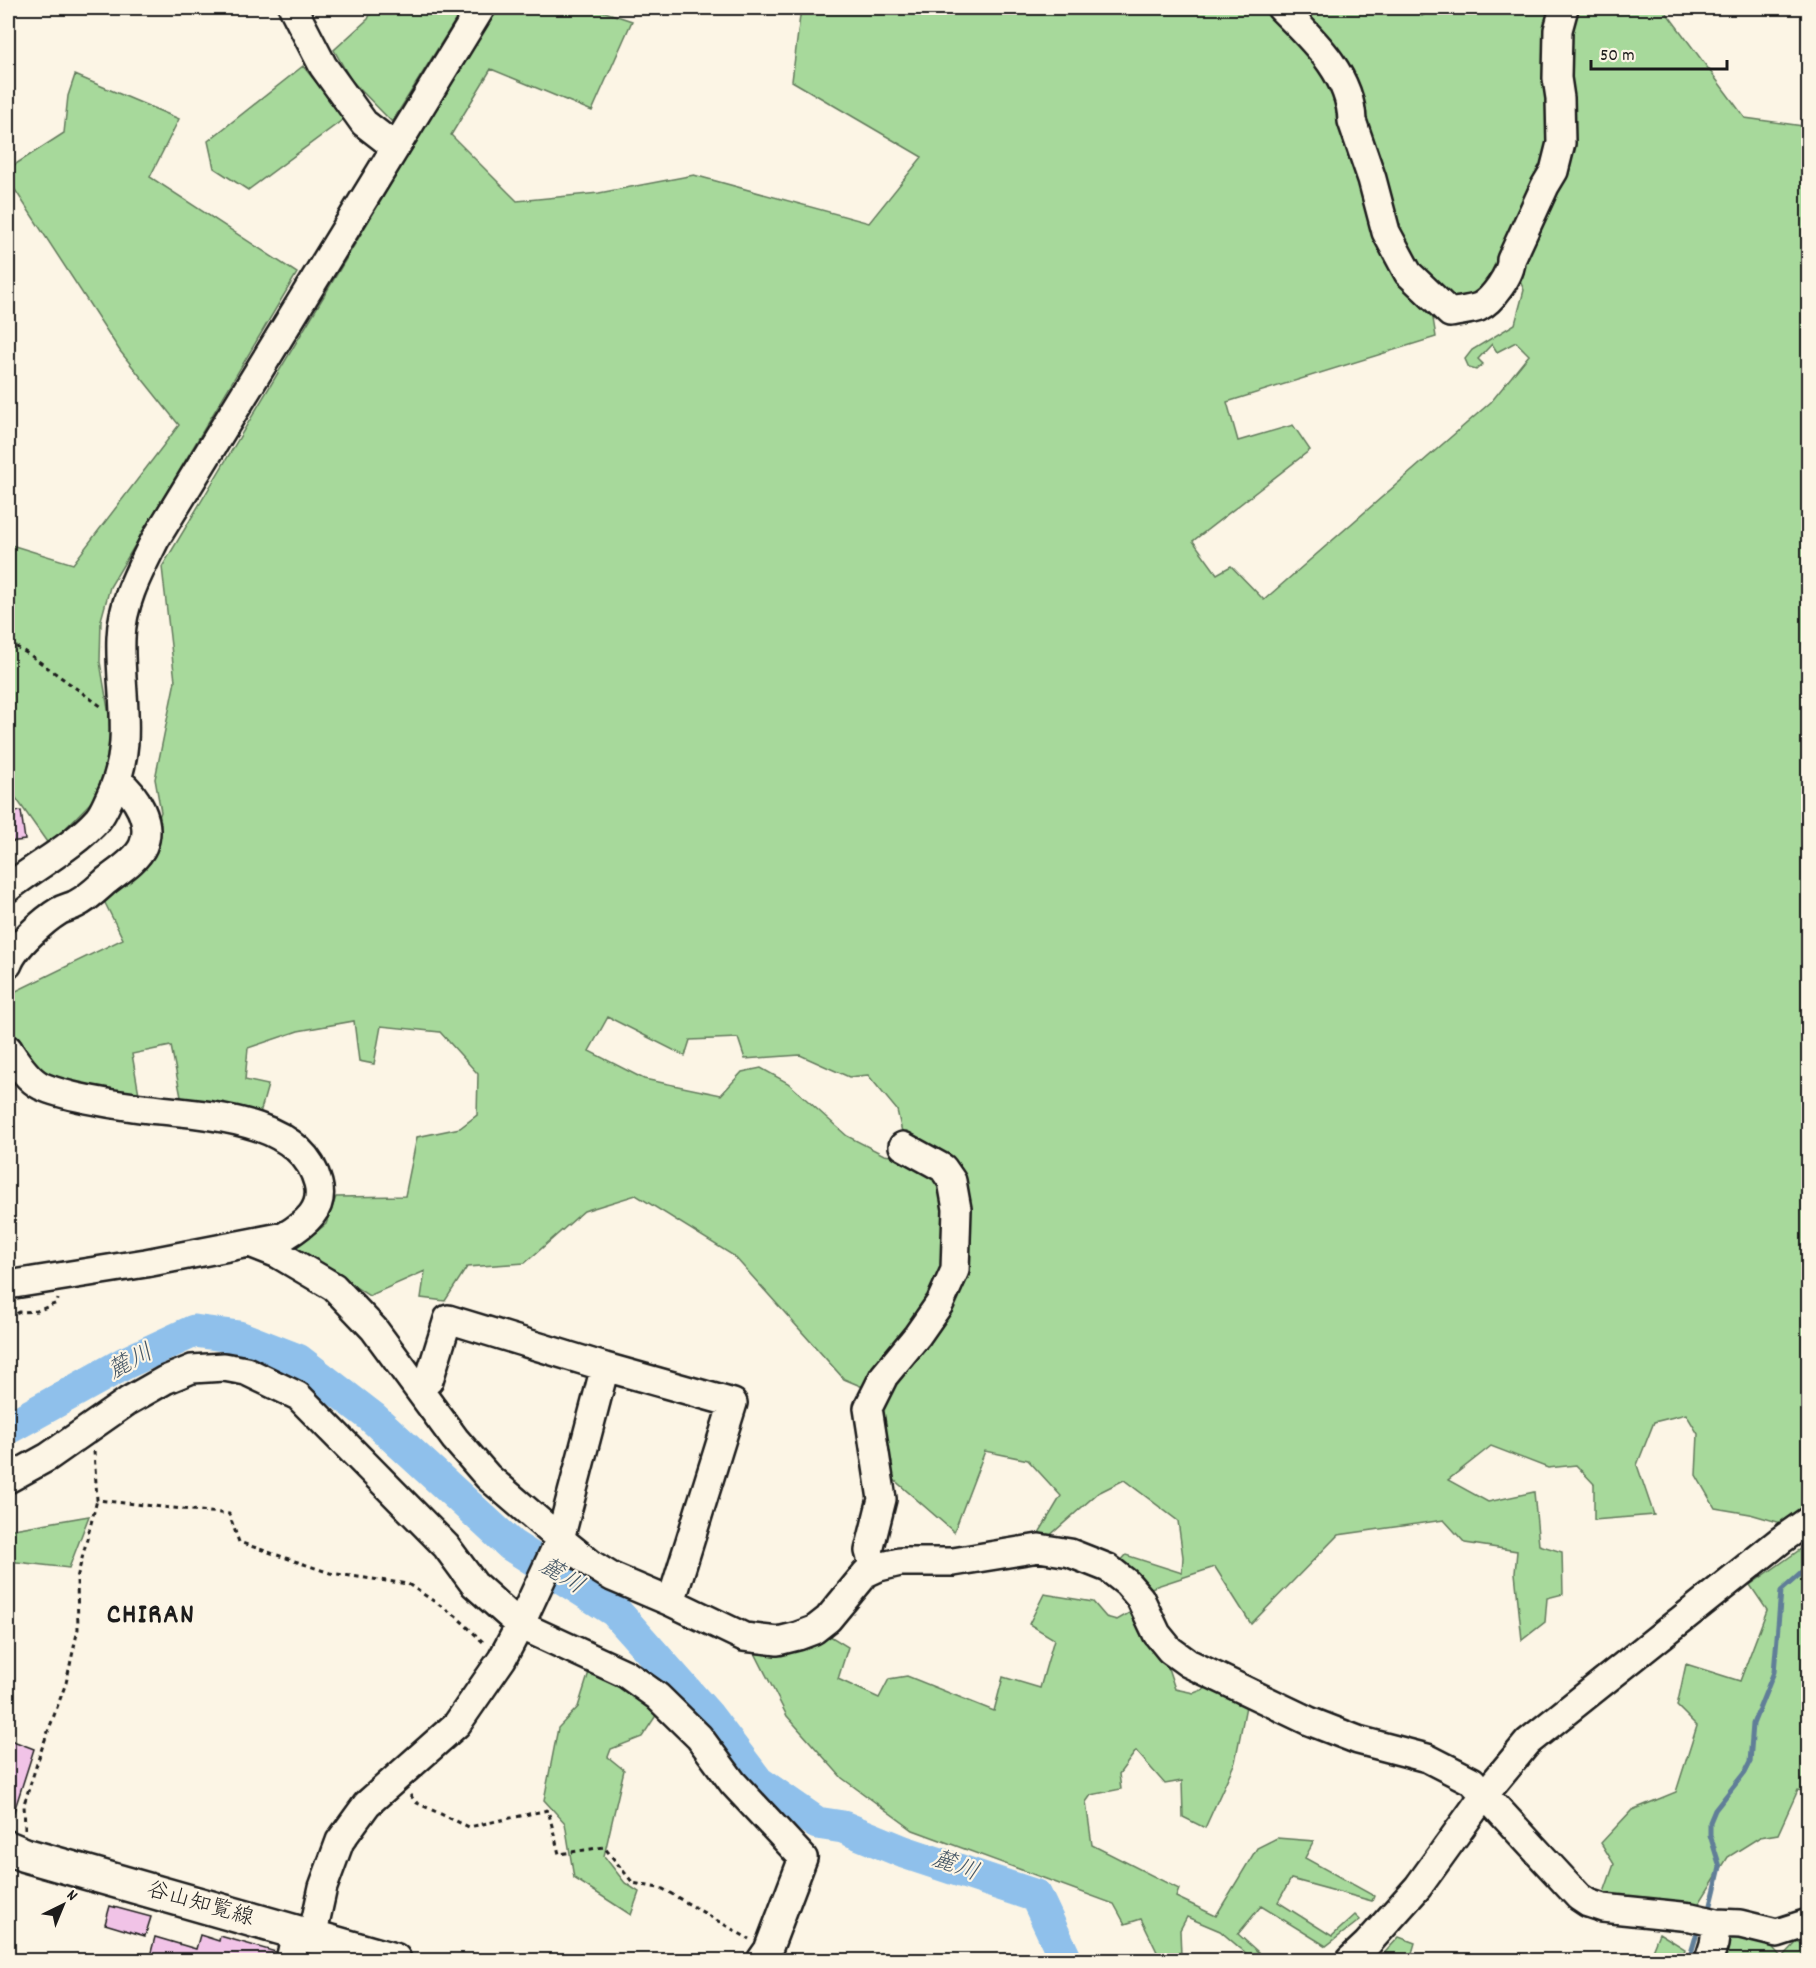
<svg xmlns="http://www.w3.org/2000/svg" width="1816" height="1968" viewBox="0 0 1816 1968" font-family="Dekko,'Klee One',sans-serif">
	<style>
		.green { fill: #a7d99b; stroke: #627a5c; stroke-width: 1.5; fill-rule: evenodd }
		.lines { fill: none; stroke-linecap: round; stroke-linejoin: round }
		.stream { stroke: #617e98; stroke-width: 5 }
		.river { stroke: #8fc0eb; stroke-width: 33 }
		.building { fill: #f1c3e7; stroke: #1c1c1c; stroke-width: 1.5 }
		.minor-casing { stroke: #1c1c1c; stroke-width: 32 }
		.major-casing { stroke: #1c1c1c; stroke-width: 38 }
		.path { stroke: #1c1c1c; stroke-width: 3; stroke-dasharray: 4.5 4.5; stroke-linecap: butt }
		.minor { stroke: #fcf5e5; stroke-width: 27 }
		.major { stroke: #fcf5e5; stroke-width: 33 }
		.labels { text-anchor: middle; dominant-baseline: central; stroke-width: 4.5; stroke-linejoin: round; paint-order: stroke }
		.street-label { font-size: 22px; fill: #1c1c1c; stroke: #fcf5e5 }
		.water-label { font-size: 24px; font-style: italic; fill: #445564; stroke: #fcf5e5 }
		.district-label { font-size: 28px; font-weight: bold; letter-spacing: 1.5px; fill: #1c1c1c; stroke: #fcf5e5 }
	</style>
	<rect width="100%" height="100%" fill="#fcf5e5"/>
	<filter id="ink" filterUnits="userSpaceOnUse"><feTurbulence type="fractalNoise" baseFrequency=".0167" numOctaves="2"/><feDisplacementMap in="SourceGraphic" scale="12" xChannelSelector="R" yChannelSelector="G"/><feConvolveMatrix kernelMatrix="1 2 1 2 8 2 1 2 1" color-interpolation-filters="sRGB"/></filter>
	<g filter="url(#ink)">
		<path class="green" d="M373 8H463L392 122 351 80 334 50 368 19Z
			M496 8H593L632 21 592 111 491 69 451 135 517 201 599 193 694 175 869 223 922 157 792 81 801 8H1422V16L1436 8H1663L1745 118 1803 126 1808 130V1505L1781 1523 1750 1514 1715 1508 1696 1475 1698 1434 1686 1414 1654 1422 1637 1465 1654 1515 1594 1520V1484L1576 1465 1548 1468 1491 1446 1448 1480 1488 1502 1534 1492 1539 1545 1562 1552 1563 1594 1547 1598 1545 1622 1522 1640 1515 1573 1517 1551 1465 1543 1444 1520 1338 1535 1251 1624 1215 1567 1151 1588 1120 1562 1126 1555 1182 1573 1183 1557 1178 1521 1124 1480 1098 1493 1047 1538H1036L1061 1496 1028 1460 985 1451 954 1532 892 1478 870 1390 844 1379 734 1256 636 1195 584 1211 525 1263 467 1267 445 1301 421 1298 425 1271 369 1296 296 1248 326 1224 336 1197 405 1196 417 1137 460 1128 477 1115 478 1074 440 1032 381 1026 374 1064 359 1061 354 1021 298 1031 248 1048 245 1080 268 1085 259 1117 182 1102 171 1046 132 1054 140 1100 57 1082 30 1063 15 1041 8 1016 12 993 123 939 103 899 140 865 161 812 155 779 175 681 162 567ZM1507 253 1524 290 1515 324 1472 350 1465 359 1469 368 1476 370 1483 364 1478 359 1492 344 1497 352 1516 342 1529 355 1491 402 1264 600 1231 566 1217 574 1193 541 1310 450 1293 425 1238 441 1227 402 1436 337 1427 282 1451 326C1472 328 1506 316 1509 292 1510 279 1508 265 1507 253ZM608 1017 685 1056 690 1040 738 1038 745 1059 800 1055 849 1077 868 1075 897 1110 902 1132 935 1162 884 1155 847 1136 788 1083 761 1068 742 1072 721 1095 644 1079 589 1051Z
			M303 66 345 118 248 190 214 168 208 141Z
			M75 75 179 119 150 177 297 273 110 587 101 620 100 662 109 715 111 755 97 796 49 845 16 798H8V544L73 564 179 425 120 351 8 179V169L64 133 68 96Z
			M89 1516 69 1568 8 1561V1530Z
			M1808 1544V1792L1798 1790 1778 1834 1760 1837 1728 1857 1695 1910 1602 1898 1614 1864 1601 1843 1632 1810 1676 1792 1697 1726 1677 1706 1686 1664 1740 1681 1767 1610 1750 1585Z
			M1044 1594 1093 1602 1106 1617 1117 1620 1136 1609 1166 1662 1175 1689 1194 1693 1212 1686 1247 1701 1235 1762 1205 1828 1183 1817 1182 1781 1165 1784 1136 1751 1119 1774 1121 1789 1091 1795 1086 1802 1092 1845 1179 1889 1176 1897 1216 1916 1257 1848 1277 1838 1314 1841 1305 1858 1374 1896 1372 1901 1291 1879 1278 1902 1332 1936 1355 1915 1360 1920 1326 1946 1261 1906 1238 1934 1267 1960H1254L1220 1931 1187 1917 1180 1930 1181 1956 1168 1960H1161L1141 1919 1125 1924 1114 1904 913 1830 842 1778 787 1716 753 1649 827 1634 848 1647 838 1679 879 1698 889 1679 907 1676 994 1711 1003 1677 1040 1688 1054 1639 1029 1624Z
			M589 1672 621 1685 657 1714 642 1737 611 1749 608 1757 624 1770 604 1856 625 1883 639 1892 631 1915 574 1878 565 1823 544 1800 558 1728 578 1707Z
			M1725 1930 1766 1940 1782 1958 1797 1942 1808 1947V1960H1719Z
			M1659 1933 1685 1949 1682 1960H1648Z
			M1399 1937 1415 1943 1410 1960H1378Z"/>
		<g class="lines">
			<path class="stream" d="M1710 1909 1720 1867 1710 1835V1822L1715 1810 1745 1772 1750 1762 1753 1724 1774 1672 1781 1591 1808 1567
				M1689 1960 1696 1936"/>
			<path class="river" d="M8 1428 125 1363 194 1331 239 1337 298 1360 372 1417 511 1545 615 1611 708 1716 758 1782 817 1823 843 1827 904 1852 1036 1896 1066 1960"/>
		</g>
		<path class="building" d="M21 811 25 840 8 842V813Z
			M8 1739 34 1749 10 1824H8Z
			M110 1906 151 1917 145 1936 105 1924Z
			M200 1935 219 1941 220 1936 276 1952 275 1960H149L155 1937 196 1949Z"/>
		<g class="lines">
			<defs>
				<path id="minor" d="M293 8 323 66 364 123 395 147
					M1281 8C1311 38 1351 74 1352 121L1372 179 1386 232 1408 273 1450 313C1459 311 1471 310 1479 307 1492 301 1512 273 1511 260L1545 186 1554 171 1561 143 1560 98 1557 78 1558 30 1564 8
					M8 888C37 865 73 847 98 819 103 813 106 805 109 799 136 745 119 695 121 638 122 602 140 570 155 540L481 8
					M8 964C14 947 44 920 59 911 64 908 71 907 76 904 87 899 97 889 106 881 117 872 137 860 143 846 153 822 136 795 118 781
					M8 1049C16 1061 27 1079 41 1086 63 1096 110 1104 134 1107 191 1115 300 1113 318 1183 325 1209 305 1224 285 1236L146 1263 8 1285
					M250 1243 278 1254 334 1287 374 1329 455 1439 488 1477 560 1539 591 1564 612 1577 671 1602 744 1637 778 1641 798 1636 814 1630 828 1619 866 1573 879 1567 900 1562H953L1039 1548 1070 1553 1108 1568 1127 1583 1140 1598 1157 1634 1170 1650 1188 1663 1309 1721 1358 1740 1427 1758 1472 1781 1579 1897 1588 1903 1603 1908 1691 1917 1717 1923 1740 1924 1777 1933 1808 1923
					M429 1380 448 1319 605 1367 733 1403 671 1602
					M8 1479 48 1457 128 1401 165 1380 192 1369 224 1367 246 1371 298 1396 446 1546 474 1584 520 1625 626 1674 657 1696 699 1737 733 1783 803 1858 768 1950 761 1960
					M874 1569 869 1551 882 1499 868 1408 884 1376 917 1336 940 1303 955 1270 957 1209 952 1181 943 1168 903 1146
					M312 1937 323 1887 340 1841 367 1804 457 1724 502 1659 520 1625 560 1539 605 1367
					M290 1960 296 1933
					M1350 1960 1367 1944 1418 1887 1485 1794 1528 1742 1781 1540 1808 1521
					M1709 1960 1714 1944 1717 1923"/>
				<path id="major" d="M8 1848 25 1855 394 1960"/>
			</defs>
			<use href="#minor" class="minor-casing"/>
			<use href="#major" class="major-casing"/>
			<path class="path" d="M8 642 30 655 102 707
				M8 1317 20 1312 37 1311 57 1303 58 1299
				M94 1451 97 1500 229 1514 239 1542 330 1573 408 1584 456 1616 484 1643
				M410 1795 417 1803 469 1827 548 1810 559 1854 604 1847 633 1883 663 1889 749 1939
				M25 1829 24 1804 42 1748 66 1683 78 1629 77 1578 97 1500"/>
			<use href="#minor" class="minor"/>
			<use href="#major" class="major"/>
		</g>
	</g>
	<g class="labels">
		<g class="street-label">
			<text transform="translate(200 1905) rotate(16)">谷山知覧線</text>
		</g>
		<g class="water-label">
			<text transform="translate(131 1363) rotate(-28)">麓川</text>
			<text transform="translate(561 1577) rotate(32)">麓川</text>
			<text transform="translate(955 1867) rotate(20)">麓川</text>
		</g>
		<g class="district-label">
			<text x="151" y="1617">CHIRAN</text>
		</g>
	</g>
	<rect width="1816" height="1968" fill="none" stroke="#fcf5e5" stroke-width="30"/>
	<rect x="15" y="15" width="1786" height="1938" fill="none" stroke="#1c1c1c" stroke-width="2" filter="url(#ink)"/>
	<g transform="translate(63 1905) rotate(43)" stroke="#fcf5e5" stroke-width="4.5" paint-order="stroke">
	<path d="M0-4.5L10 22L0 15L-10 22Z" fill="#1c1c1c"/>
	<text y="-9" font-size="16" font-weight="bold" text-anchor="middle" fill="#1c1c1c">N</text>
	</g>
	<path d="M1591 60v9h136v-9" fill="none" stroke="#1c1c1c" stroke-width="3"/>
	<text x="1600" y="60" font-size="18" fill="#1c1c1c" stroke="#fcf5e5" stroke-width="4.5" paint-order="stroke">50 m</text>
</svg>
